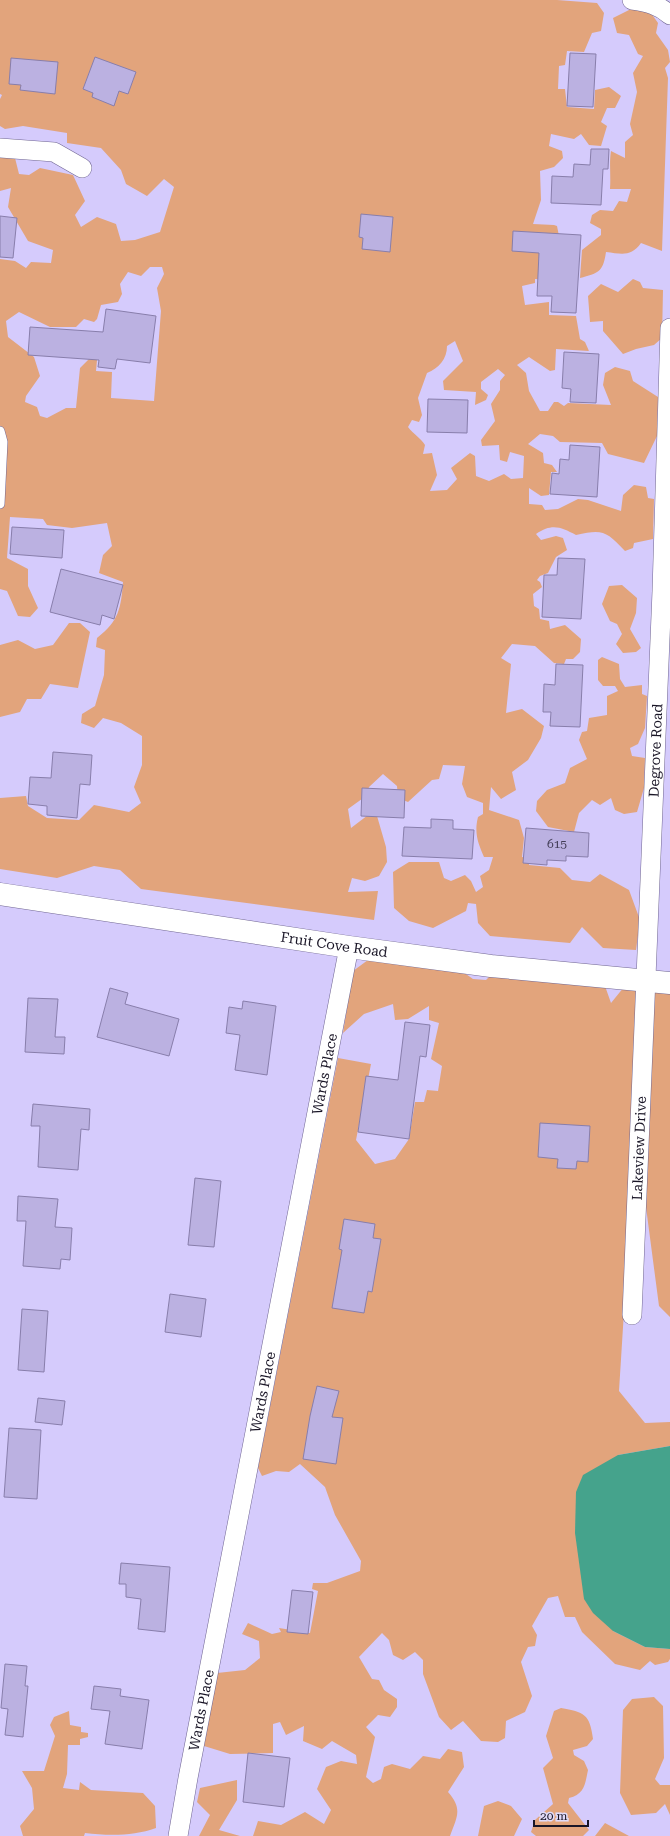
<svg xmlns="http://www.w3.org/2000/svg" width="670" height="1836" viewBox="0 0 670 1836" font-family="'Roboto Serif',serif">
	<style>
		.green { fill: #e2a47c; fill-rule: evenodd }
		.water { fill: #45a38c }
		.building { fill: #bbb1e1; stroke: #887eab }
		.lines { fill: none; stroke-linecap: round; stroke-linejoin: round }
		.service-casing { stroke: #706692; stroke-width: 10 }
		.minor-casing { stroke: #706692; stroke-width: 20 }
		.tertiary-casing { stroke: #706692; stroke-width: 23 }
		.service { stroke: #fff; stroke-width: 9 }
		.minor { stroke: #fff; stroke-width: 19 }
		.tertiary { stroke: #fff; stroke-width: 22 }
		.labels { text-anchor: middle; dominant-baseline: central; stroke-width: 4; stroke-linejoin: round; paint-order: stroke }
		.number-label { font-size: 12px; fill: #423d56 }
		.street-label { font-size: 14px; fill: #1a1627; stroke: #e1dbf9 }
	</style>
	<rect width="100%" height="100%" fill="#d5cbfc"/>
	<path class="green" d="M0 0H557L597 3 604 13 601 31 592 33 584 52 567 51 565 65 559 66 558 89H565L567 107 594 109 595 90 609 87 621 96 615 108H607L601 122 607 126 601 146 589 145 581 134 574 139 551 134 549 146 562 151 563 158 554 167 540 171 541 200 533 224 554 225 557 226 559 236 550 280 535 279V283L522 286 525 305 549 302V315L576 316 580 339 585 342 589 351 556 349 555 370 550 371 529 357 517 365 526 373 529 391 540 411H548L554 402H558L564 406 568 403 611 405 603 385 605 373 615 367 630 371 633 381 658 397 657 436 644 463 608 454 602 443 560 442 553 436 540 434 528 444 543 453 544 463 552 465 557 472H551L549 495 541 496 529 488V504L542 505 545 510 558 509 578 499 588 500 621 511 623 495 634 485 646 487 648 498 654 499 653 539 634 543 633 548 625 551C606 531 603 529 576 535 561 527 552 523 536 534L541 540 556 536 563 538 567 550 556 557 548 573 540 576 537 580 540 582 542 587 533 594 534 606 539 609 540 619 549 621 550 629 565 625 581 639 580 652 573 659H566L564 664 554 663 535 646 512 644 501 658 511 664 506 713 522 709 544 726 541 738 528 760 512 772 516 790 501 799 491 787 489 810 519 820 524 838 522 857 529 858V865L560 868 572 880 590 882 600 874 629 890 640 920 636 950 603 948 582 927 570 943 490 936 478 923 476 904 468 903 466 911 433 928 409 921 394 908 393 872 409 862H439L444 878 451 881 465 875 471 881 476 892 483 887 480 876 489 870 493 857H484C478 843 474 833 478 817L483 814V803L467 797 462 784 465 766 443 765 439 779 432 780 408 802 398 798 397 786 383 774 369 787 366 796 348 809 351 828 372 812 377 816 386 847 387 862 379 876 365 881 352 878 348 892 378 891 374 920 141 889 120 870 94 866 57 878 0 869V798L26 796 28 806 47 818 79 820 94 805 129 812 141 803 134 787 142 765V736L121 723 103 718 94 728 81 723 82 714 95 706 104 675 105 650 96 647 97 638C119 621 121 608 123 582L99 573 103 555 112 546 107 523 72 528 47 525 43 519 10 517 7 558 28 569V586L38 608 30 617 18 616 7 591 0 589V259L15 261 26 268 31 262 51 263 53 250 28 241 8 207 11 188 0 191V157L15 158 19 174 29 175 40 168 73 175 85 201 75 215 81 227 97 217 116 224 121 241 135 240 160 232 174 187 164 179 147 196 126 184 121 170 101 148 67 143V133L23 126 5 129 0 126V99L2 95 0 94ZM150 267H162L164 274 157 288 161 311 154 401 111 398 112 372 96 371 97 360 91 357 80 368 76 408H66L47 418 40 416 37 407 25 402 26 396 40 376 34 357 8 337 6 321 19 312 50 327H76L84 319 94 322 97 319 101 305 118 302 122 294 120 284 128 272 141 276ZM455 341 463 361 443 381 444 390 476 392 475 405 486 400 488 395 481 389V382L498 369 505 375 500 381V390L491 404 495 421 481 440 482 446 499 445 500 460 507 462 510 452 524 456 523 478 511 479 504 474 489 481 476 476 475 456 470 453 451 468 457 479 447 490 430 491 437 475 432 453 423 454 425 445C420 437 414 435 408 427L412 420 419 422 422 415 418 398 427 373C439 368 447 359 447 346Z
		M631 9 651 13 658 23 656 33 668 50 670 62 665 68 668 78 662 251 641 243C631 257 622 254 606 252 603 272 599 273 580 278L582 250 601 235V229L590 223 592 215 600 210 613 211 619 201 627 202 631 189H610C611 175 609 164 611 151L625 158V142L633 135 630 124 637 92 633 73 643 56 638 54 629 35 617 33 613 18Z
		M633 279 640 282 643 288 663 290 662 338 654 345 636 349 623 354 603 331V321L590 322 588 296 601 284 618 292Z
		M622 585 637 598 636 613 630 629 641 648 636 652 623 653 616 644 622 634 617 624 610 621 602 604 609 586Z
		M69 623H80L90 632 78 688 50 684 41 699H27L20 712 0 717V645L18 640 35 649 53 645Z
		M602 657 619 664 620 679 625 687 642 685V694L647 696 645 728 638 744 630 748 632 756 645 758 644 788 637 812 624 814 615 810 611 798 600 805 592 800 579 813 574 832 548 827 536 811 537 801 547 790 565 783 570 768 587 759 579 740 582 732 587 731 589 718 607 715V696L618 691 615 686H603L598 680V660Z
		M368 960 463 972 473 979 486 980 490 976 605 986 611 1003 624 987 644 992 619 1391 645 1423 670 1422V1446L618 1455 613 1631 645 1647 670 1649V1659L668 1662 655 1665 650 1661 640 1670 615 1664 582 1632 575 1617H565L558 1596 548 1598 532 1626 537 1635 535 1646 528 1647 521 1662 532 1696 525 1712 506 1721 505 1738 498 1742 481 1741 463 1721 451 1730 439 1717 423 1674V1660L415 1652 403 1660 393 1655 389 1640 382 1633 359 1657 372 1679 379 1680 384 1690 397 1699V1707L390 1717 378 1715 366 1727 375 1737 366 1777 373 1783 381 1779 384 1767 392 1764 410 1769 423 1756 440 1759 448 1749 462 1752 464 1767 448 1792C463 1809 457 1817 450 1836H253L258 1821 281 1825 305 1812 324 1824 331 1810 317 1789 326 1767 341 1761 357 1764 356 1755 332 1741 322 1749 303 1741 304 1726 286 1735 280 1722 273 1724V1753L230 1754 204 1746 217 1673 245 1670 260 1658 259 1641 242 1634 248 1623 272 1634 281 1632 279 1628 310 1633 318 1591 312 1589 313 1583H327L360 1571 361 1561 335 1515 325 1487 300 1464 289 1472 276 1471 262 1476 258 1468 338 1058 371 1064 356 1140 375 1164 395 1159 409 1139 415 1102H424L427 1090 438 1091 442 1066 431 1059 439 1023 429 1020V1006L408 1019 395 1020 393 1004 364 1014 343 1033 353 971Z
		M653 991 670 992V1317L659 1306 644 1192Z
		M654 1697 663 1706 664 1758 655 1779 660 1785H670V1815L665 1804 656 1813 631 1815 620 1793 623 1710 632 1699Z
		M561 1708C584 1712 590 1714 593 1739L587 1746 573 1750 574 1755 584 1761 588 1770C585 1784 585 1794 569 1798L568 1803 589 1830 583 1836H536L531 1832 535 1820 553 1804 543 1768 553 1758 546 1736 554 1711Z
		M69 1711 70 1725 81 1727V1732L88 1733V1737L80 1739V1745H68L67 1774 63 1788 79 1790 80 1782 91 1790 143 1793 155 1806 156 1828C134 1836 109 1836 85 1833L84 1836H23L20 1826 34 1809 32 1788 22 1771H44L55 1736 50 1725 54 1717Z
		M237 1780V1800L219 1830 240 1836H199L210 1815 197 1802 200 1788Z
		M498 1801 511 1806 522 1819 514 1836H478L484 1806Z
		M605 1823 629 1836H595Z"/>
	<path class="water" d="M670 1446V1649L645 1647 613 1631 593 1613 584 1599 575 1533 576 1492 583 1475 618 1455Z"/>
	<path class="building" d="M570 53 596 54 593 107 567 106Z
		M95 57 136 72 128 94 119 91 114 106 92 97 93 93 83 89Z
		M11 58 58 62 55 94 20 90 21 85 9 84Z
		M591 149H609L608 169H603L601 205 551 203 552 176 573 177 574 164 590 165Z
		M361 214 393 217 390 252 362 249 363 238 359 237Z
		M0 216 17 218 13 258 0 257Z
		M513 231 581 235 576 313 551 312 552 296H537L539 253 512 251Z
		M106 309 156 316 150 363 117 359 115 369 98 367 99 360 28 355 30 327 103 332Z
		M564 352 599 354 596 403 570 402 571 389 562 388Z
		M428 399 468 400 467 433 427 432Z
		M570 445 600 447 597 497 550 494 552 473 559 474 560 459 569 460Z
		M12 527 64 530 62 558 10 554Z
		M558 558 585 559 581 619 542 617 544 575H557Z
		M61 569 123 585 114 619 102 615 100 625 50 612Z
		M556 664 583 665 580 727 550 726 551 712H543L544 684 555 685Z
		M53 752 92 755 90 785 80 784 77 818 47 815V806L28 804 30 777 51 778Z
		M362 788 405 790 404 818 361 816Z
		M431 819 453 820V829L474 830 472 859 402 856 404 827 431 828Z
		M526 828 589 833 588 857 566 856V861L547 860V865L523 863Z
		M110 988 128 993 125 1004 179 1019 169 1056 97 1037Z
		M28 998 58 999 55 1037H65L64 1054 25 1052Z
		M243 1001 276 1006 267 1075 235 1070 240 1035 226 1033 229 1007 242 1009Z
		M405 1022 430 1025 426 1057 420 1056 409 1139 358 1132 366 1076 398 1080Z
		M33 1104 90 1109 89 1130 81 1129 78 1170 38 1167 40 1126H31Z
		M540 1123 590 1126 588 1162 577 1161 576 1169 557 1168 558 1159 538 1157Z
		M195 1178 221 1181 214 1247 188 1245Z
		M18 1196 58 1199 55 1227 72 1228 70 1260 61 1259 60 1269 23 1266 26 1221H17Z
		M344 1219 375 1224 373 1238 381 1239 372 1292 368 1291 364 1313 332 1308 342 1250 339 1249Z
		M170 1294 206 1299 201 1337 165 1332Z
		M22 1309 48 1311 44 1372 18 1370Z
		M317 1386 339 1391 332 1417 343 1418 336 1464 303 1459 310 1416Z
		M38 1398 65 1401 62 1425 35 1422Z
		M9 1428 41 1430 37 1499 4 1497Z
		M121 1563 170 1567 165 1632 138 1629 141 1599 126 1597V1584H119Z
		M292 1590 313 1592 308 1634 287 1632Z
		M5 1664 27 1666 25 1686H28L23 1737 5 1735 8 1709 1 1708Z
		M94 1686 121 1689 120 1696 149 1700 142 1749 105 1744 110 1711 91 1709Z
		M248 1753 290 1758 284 1807 243 1802Z"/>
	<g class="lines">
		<defs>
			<path id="service" d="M0 431 3 442 0 504"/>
			<g id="minor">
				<path d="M632 0C647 2 659 5 670 15"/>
				<path d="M0 148 54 152 82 168"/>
				<path id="s1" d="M632 1315 662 591 670 328"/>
				<path id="s2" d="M178 1836 188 1778 349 947"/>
			</g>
			<g id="tertiary">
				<path id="s3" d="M0 894 349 947 491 966 670 983"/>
			</g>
		</defs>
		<use href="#service" class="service-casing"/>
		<use href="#minor" class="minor-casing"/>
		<use href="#tertiary" class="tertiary-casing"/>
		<use href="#service" class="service"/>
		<use href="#minor" class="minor"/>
		<use href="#tertiary" class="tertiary"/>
	</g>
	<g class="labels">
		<g class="number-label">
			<text x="557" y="844">615</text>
		</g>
		<g class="street-label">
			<text stroke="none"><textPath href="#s1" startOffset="565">Degrove Road</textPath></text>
			<text stroke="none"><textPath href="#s3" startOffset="338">Fruit Cove Road</textPath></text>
			<text stroke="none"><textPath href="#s2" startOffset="776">Wards Place</textPath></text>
			<text stroke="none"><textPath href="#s1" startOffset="167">Lakeview Drive</textPath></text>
			<text stroke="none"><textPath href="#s2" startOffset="452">Wards Place</textPath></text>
			<text stroke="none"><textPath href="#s2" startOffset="128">Wards Place</textPath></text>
		</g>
	</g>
	<path d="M534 1820v6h54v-6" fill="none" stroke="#1a1627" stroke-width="2"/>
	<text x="540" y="1820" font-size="12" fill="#1a1627" stroke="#e1dbf9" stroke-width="3" paint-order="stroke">20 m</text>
</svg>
